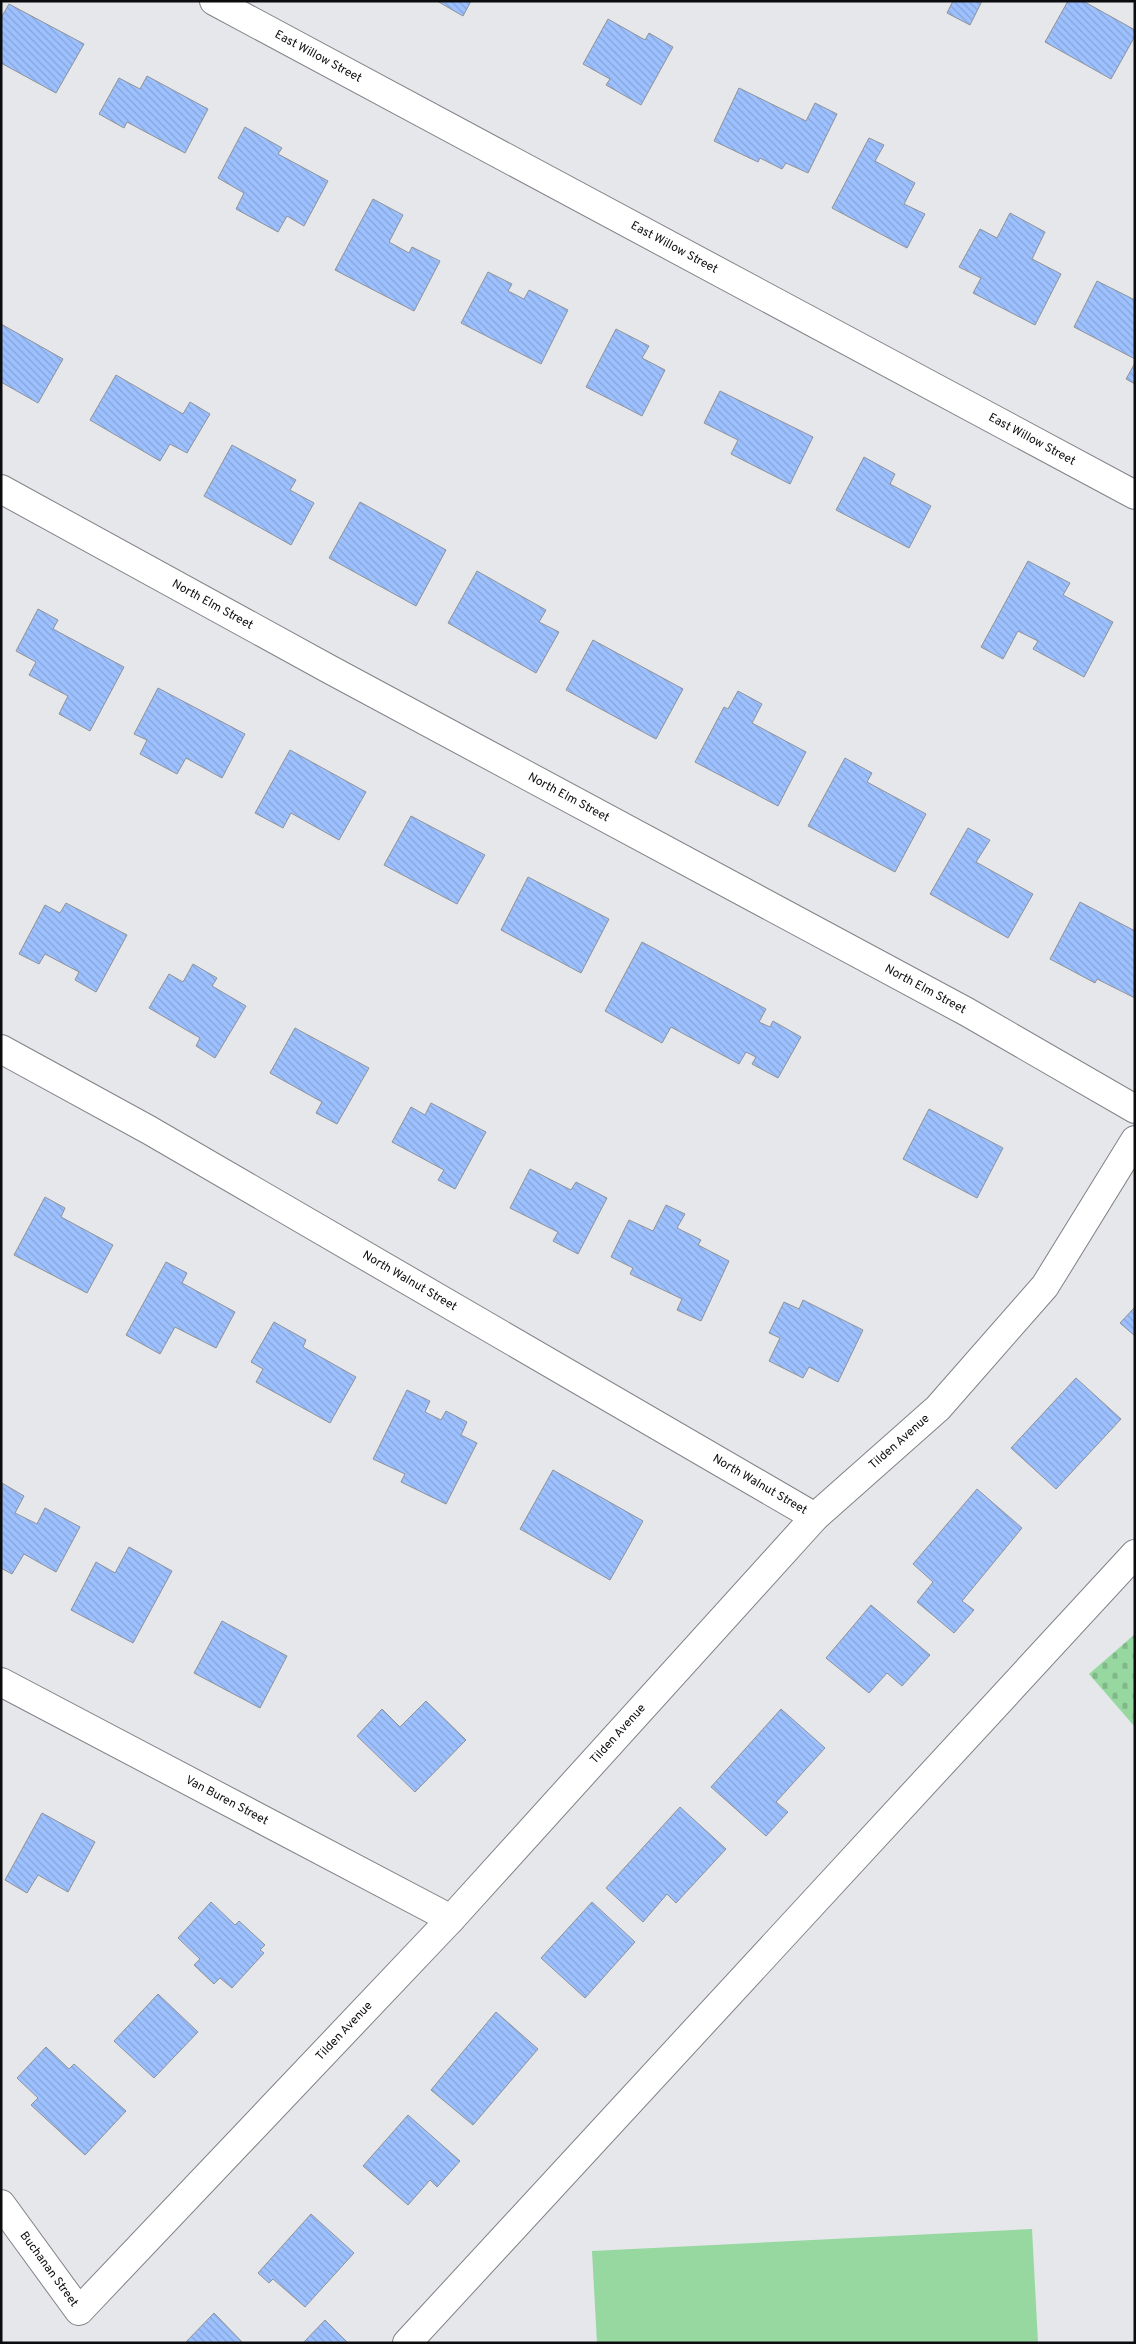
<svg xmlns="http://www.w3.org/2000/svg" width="1136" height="2344" viewBox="0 0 1136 2344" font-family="Overpass,sans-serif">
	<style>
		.green { fill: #96d8a0 }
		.cemetery { fill: url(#cemetery-stones) }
		.building { fill: url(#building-back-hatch); stroke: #909295 }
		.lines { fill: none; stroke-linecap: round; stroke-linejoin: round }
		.minor-casing { stroke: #818286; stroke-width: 30 }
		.minor { stroke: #fff; stroke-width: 28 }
		.labels { text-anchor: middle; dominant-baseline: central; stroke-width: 4; stroke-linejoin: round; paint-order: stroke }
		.street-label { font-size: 12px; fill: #0c0c0e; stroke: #fff }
	</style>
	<defs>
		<pattern id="cemetery-stones" width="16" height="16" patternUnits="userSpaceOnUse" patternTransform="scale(1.25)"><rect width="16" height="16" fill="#96d8a0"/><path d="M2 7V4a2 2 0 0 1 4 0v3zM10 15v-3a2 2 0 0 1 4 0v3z" fill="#80b889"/></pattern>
		<pattern id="building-back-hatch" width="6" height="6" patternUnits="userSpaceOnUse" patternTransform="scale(1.25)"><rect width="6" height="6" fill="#9dc0ff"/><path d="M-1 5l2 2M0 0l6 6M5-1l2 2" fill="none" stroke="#86a4d9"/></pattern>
	</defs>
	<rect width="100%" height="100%" fill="#e5e7eb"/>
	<path class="green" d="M1032 2229 1038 2343H597L592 2251Z"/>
	<path class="cemetery" d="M1135 1634V1727L1089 1674Z"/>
	<path class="building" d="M437 1H471L463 16Z
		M953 1H982L970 25 947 13Z
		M1068 1H1083L1135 30V36L1111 79 1045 42Z
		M9 4 84 44 56 93 1 63V18Z
		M608 19 645 40 649 33 673 47 641 105 606 85 610 79 583 64Z
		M147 76 208 109 185 153 127 122 124 128 99 114 119 78 140 89Z
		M739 88 806 121 815 103 837 114 808 173 786 163 782 169 760 158 758 162 714 141Z
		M245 127 282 148 278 154 328 181 304 226 287 216 278 232 236 209 244 193 218 178Z
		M869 138 884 145 875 161 915 183 904 204 925 214 907 248 832 208Z
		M373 199 403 215 389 242 409 253 412 247 440 261 414 311 335 270Z
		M1010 213 1045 232 1032 259 1061 274 1035 325 973 293 981 278 959 267 980 229 997 238Z
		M488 272 512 284 508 291 524 299 529 290 568 310 541 364 461 323Z
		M1097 281 1135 300V359L1074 327Z
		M1 324 63 359 38 403 1 382Z
		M616 329 649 346 642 358 665 370 642 416 586 387Z
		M1135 363V384L1126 379Z
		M116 375 183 414 190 402 210 414 187 453 170 444 160 461 90 420Z
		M720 391 813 437 790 484 731 454 738 440 704 423Z
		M232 445 296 480 290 490 314 503 291 545 204 496Z
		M864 457 895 474 890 484 931 506 909 548 836 510Z
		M360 502 446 550 416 606 329 558Z
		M1028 561 1070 583 1063 595 1113 622 1084 677 1033 649 1038 641 1018 631 1003 659 981 647Z
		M477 571 546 610 539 622 559 632 536 673 448 623Z
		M38 609 58 620 53 629 124 667 90 731 59 714 68 696 29 675 36 662 16 651Z
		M593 640 683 689 656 739 566 690Z
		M158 688 245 734 222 778 186 758 177 774 140 754 147 740 134 734Z
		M738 691 762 704 752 723 806 752 778 806 695 762 724 707 728 709Z
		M290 750 366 792 339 840 291 813 283 828 255 813Z
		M845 758 872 773 867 782 926 814 895 872 808 826Z
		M411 816 485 855 457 904 384 865Z
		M968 828 990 840 976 862 1033 894 1008 938 930 894Z
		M528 877 609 919 581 973 501 930Z
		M1080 902 1135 931V998L1097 979 1095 983 1050 959Z
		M66 903 127 935 96 992 75 980 79 972 45 954 39 964 19 954 45 905 60 913Z
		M642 942 766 1009 759 1022 770 1027 773 1021 801 1037 778 1078 752 1064 756 1057 746 1052 739 1064 671 1027 662 1043 605 1011Z
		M193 964 217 978 212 986 246 1006 215 1058 196 1046 200 1038 149 1008 169 974 183 982Z
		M295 1028 369 1068 337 1124 316 1113 322 1102 270 1073Z
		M431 1103 486 1132 455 1189 438 1180 444 1170 392 1142 411 1107 425 1115Z
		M929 1109 1003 1148 977 1198 903 1159Z
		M530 1169 571 1190 576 1182 607 1198 578 1254 553 1241 558 1232 510 1208Z
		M45 1197 65 1208 61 1217 113 1245 87 1293 14 1255Z
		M666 1205 685 1214 677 1228 701 1240 698 1245 729 1261 701 1321 677 1310 682 1299 630 1274 633 1268 611 1257 629 1220 653 1231Z
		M166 1262 187 1273 182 1283 235 1312 216 1348 175 1327 160 1354 126 1335Z
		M803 1300 863 1330 838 1382 809 1367 803 1378 769 1361 780 1338 769 1333 784 1302 799 1309Z
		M1135 1307V1336L1120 1323Z
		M274 1322 306 1340 303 1347 356 1377 330 1423 256 1382 263 1369 251 1362Z
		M1076 1378 1121 1419 1056 1489 1011 1448Z
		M407 1390 430 1401 425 1412 441 1420 446 1411 467 1422 461 1435 477 1443 446 1504 401 1482 405 1474 373 1459Z
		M553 1470 643 1521 610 1580 520 1529Z
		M2 1483 24 1496 15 1513 37 1524 45 1508 80 1527 56 1572 24 1554 12 1574 1 1568Z
		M977 1489 1022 1528 962 1601 974 1610 954 1633 917 1602 933 1582 913 1564Z
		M129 1547 172 1571 133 1643 71 1610 96 1562 115 1573Z
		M871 1605 930 1655 902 1686 887 1673 869 1693 826 1658Z
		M222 1621 287 1656 260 1708 194 1673Z
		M426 1701 466 1740 415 1792 357 1736 382 1709 400 1727Z
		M781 1709 825 1748 776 1802 788 1812 766 1836 711 1787Z
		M680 1807 726 1849 676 1903 667 1894 643 1922 606 1888Z
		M42 1813 95 1842 68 1892 38 1875 27 1893 5 1880Z
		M211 1902 235 1925 239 1921 265 1945 260 1950 264 1953 232 1988 220 1978 214 1984 194 1965 200 1959 178 1938Z
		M592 1902 635 1942 585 1998 541 1958Z
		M158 1994 198 2032 154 2078 114 2041Z
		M496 2012 538 2049 473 2125 431 2090Z
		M46 2047 69 2069 74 2064 126 2111 85 2155 31 2105 38 2098 17 2078Z
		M408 2115 460 2161 437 2187 430 2180 408 2205 363 2166Z
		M311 2214 354 2253 305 2307 273 2279 269 2283 258 2273Z
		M214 2313 243 2343H185Z
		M325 2320 348 2343H303Z"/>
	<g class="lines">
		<defs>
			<g id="minor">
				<path id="s1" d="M214 1 1135 495"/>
				<path id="s2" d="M1 489 329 669 967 1012 1135 1109"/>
				<path id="s3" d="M1 1049 149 1130 815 1517"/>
				<path id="s4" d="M1 1682 451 1919"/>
				<path id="s5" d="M1 2204 79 2311 451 1919 815 1517 938 1408 1045 1286 1135 1140"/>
				<path d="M407 2343 1135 1554"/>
			</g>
		</defs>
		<use href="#minor" class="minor-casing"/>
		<use href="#minor" class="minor"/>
	</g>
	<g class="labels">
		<g class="street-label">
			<text stroke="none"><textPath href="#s1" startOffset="118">East Willow Street</textPath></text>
			<text stroke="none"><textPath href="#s1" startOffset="522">East Willow Street</textPath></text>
			<text stroke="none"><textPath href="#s1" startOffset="928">East Willow Street</textPath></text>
			<text stroke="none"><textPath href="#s2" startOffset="241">North Elm Street</textPath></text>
			<text stroke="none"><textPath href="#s2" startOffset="646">North Elm Street</textPath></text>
			<text stroke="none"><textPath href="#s2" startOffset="1051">North Elm Street</textPath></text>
			<text stroke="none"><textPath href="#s3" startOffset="470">North Walnut Street</textPath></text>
			<text stroke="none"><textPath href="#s5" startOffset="1328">Tilden Avenue</textPath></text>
			<text stroke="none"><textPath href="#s3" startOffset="875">North Walnut Street</textPath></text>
			<text stroke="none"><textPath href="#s5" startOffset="922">Tilden Avenue</textPath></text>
			<text stroke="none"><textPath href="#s4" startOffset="255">Van Buren Street</textPath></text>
			<text stroke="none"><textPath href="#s5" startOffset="518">Tilden Avenue</textPath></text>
			<text stroke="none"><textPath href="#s5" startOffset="81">Buchanan Street</textPath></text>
		</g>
	</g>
	<rect width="1136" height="2344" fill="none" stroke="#0c0c0e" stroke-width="5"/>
</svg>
